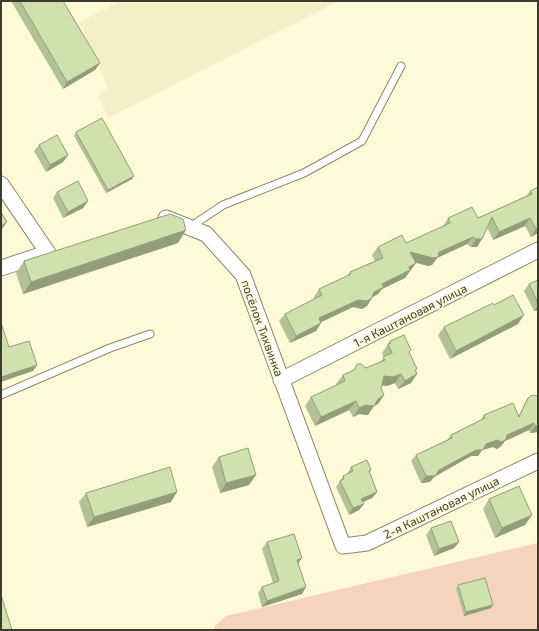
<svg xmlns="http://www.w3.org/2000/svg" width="539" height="631" viewBox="0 0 539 631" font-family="'Exo 2',sans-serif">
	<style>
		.built { fill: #f5efc7 }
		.green { fill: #f5d3bd }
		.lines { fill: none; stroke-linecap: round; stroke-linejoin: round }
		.service-casing { stroke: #8b8769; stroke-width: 9 }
		.minor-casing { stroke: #8b8769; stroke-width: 17 }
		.service { stroke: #fff; stroke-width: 7 }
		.minor { stroke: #fff; stroke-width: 15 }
		.wall { fill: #b2c295 }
		.shaded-wall { fill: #919e79 }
		.building { fill: #cfe1ad; stroke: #919e79 }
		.labels { text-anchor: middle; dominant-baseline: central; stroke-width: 3; stroke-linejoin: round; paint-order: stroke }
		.street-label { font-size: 12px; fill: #3d3b2e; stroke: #fefad8 }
	</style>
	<rect width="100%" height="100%" fill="#fefad8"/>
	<path class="built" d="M115 1H339L108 118 98 95 108 88 80 22 116 3Z"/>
	<path class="green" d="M538 543V630H213L215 626 226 616Z"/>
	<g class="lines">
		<defs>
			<path id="service" d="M190 227 223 205 304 173 362 141 401 66
				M1 395 110 348 150 334"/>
			<path id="minor" d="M1 184 48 253
				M166 218 206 234 243 275 343 546 367 543 538 461
				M1 268 44 254
				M281 380 538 250"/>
		</defs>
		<use href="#service" class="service-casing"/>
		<use href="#minor" class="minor-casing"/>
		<use href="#service" class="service"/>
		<use href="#minor" class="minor"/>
	</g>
	<path class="wall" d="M11 1H63L100 63 95 70 63 89Z
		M76 132 132 179 106 193 74 136Z
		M39 145 68 155 63 162 46 172 34 151Z
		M538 187V233L531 237 525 226 493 240 487 227 477 247H471L467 244 437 258 432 265 428 266 416 263 410 271 409 272 405 278 382 289 378 294 372 297 367 306 362 309 353 307 321 322V323L316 331 290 343 279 321 285 314 314 299V297L319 289 347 276 350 272 375 261 372 255 378 247 406 243 443 227 448 218H478L526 196 530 191Z
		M57 192 88 201 83 208 63 218 53 198Z
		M178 243 23 294 16 273 24 261Z
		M538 280V310L534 311 524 291 529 284Z
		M494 305 518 324 450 359 438 335 444 327Z
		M390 341 411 350 409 353 417 374 411 383 398 389 395 383 387 386 382 385 381 388 384 395 378 404 374 406 368 415 359 414 353 417 349 410 315 426 305 406 311 397 337 385 336 384 343 375 366 368 380 362 384 357 382 353Z
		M538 396V432L530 433 529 430 505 441 501 446 497 449 493 447 482 450 478 456H471L434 477 430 482 421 483 411 461 416 455 447 440 451 435 480 421 484 415H519L524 405 528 398Z
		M219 457 249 485 220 493 212 467Z
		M351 467 371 470 370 472 377 492 372 498 363 502 364 504 359 510 349 515 336 487 343 476 347 474Z
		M86 493 171 502 87 527 79 502Z
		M489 499 525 525 495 538 483 509Z
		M431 528 459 542 454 548 434 556 426 535Z
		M267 542 298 563 302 594 262 607 258 593 262 587 273 583 262 549Z
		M458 585 491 608 464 616 456 589Z"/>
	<path class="shaded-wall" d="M100 63 95 70 63 89 67 82Z
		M68 155 63 162 46 172 50 165Z
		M134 176 132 179 106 193 108 190Z
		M88 201 83 208 63 218 68 212Z
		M530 218 525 226 493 240 499 232Z
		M7 222 2 229H1V226Z
		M538 228V233L531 237 536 229Z
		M186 230 178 243 23 294 31 282Z
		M473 237 467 244 437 258 432 265 428 266 405 259 410 252H439Z
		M476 239H482L477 247H471Z
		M416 263 405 278 382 289 378 294 368 300 374 292 382 284 409 267Z
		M372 298 367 306 362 309 353 307 313 326 319 318 358 300Z
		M538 306V310L534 311Z
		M524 315 518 324 450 359 456 351Z
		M321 323 316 331 290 343 296 336Z
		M37 365 33 371 1 382V377Z
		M417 369 411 378 417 374 411 383 398 389 405 381 415 370Z
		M401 374 395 383 387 386 378 385 384 376Z
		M384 395 378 404 374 406 368 415 359 414 353 417 359 408Z
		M356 401 349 410 315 426 321 417Z
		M534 423 529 430 505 441 501 446 497 449 493 447 482 450 478 456H471L434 477 430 482 421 483 426 476 486 444Z
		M535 426H538V432L530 433Z
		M256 475 249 485 220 493 226 483Z
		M177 492 171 502 87 527 94 517Z
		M377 492 372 498 357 505 361 499Z
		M364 504 359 510 349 515 353 508Z
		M532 515 525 525 495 538 502 528Z
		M459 542 454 548 434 556 439 549Z
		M302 558 297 565V560Z
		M306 587 302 594 262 607 267 601Z
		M493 605 491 608 464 616 466 612Z"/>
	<path class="building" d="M20 1H63L100 63 67 82Z
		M102 118 134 176 108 190 76 132Z
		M57 135 68 155 50 165 39 145Z
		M78 181 88 201 68 212 57 192Z
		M538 187V228L536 229 530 218 499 232 492 217 482 239H476L473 237 439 252 438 257 433 258 410 252 416 263 409 267 410 270 382 284 384 287 374 292 372 298 367 301 358 300 319 318 321 323 296 336 285 314 322 295 319 289 351 274 350 272 383 258 378 247 402 235 406 243 450 223 448 218 472 207 478 218 532 194 530 191Z
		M1 212 7 222 1 226Z
		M170 214 183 219 186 230 31 282 24 261Z
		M538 280V303L529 284Z
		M513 295 524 315 456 351 444 327 493 303 494 305Z
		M1 323 9 347 29 341 37 365 1 377Z
		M404 335 411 350 409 352 417 369 415 370 417 374 405 381 401 374 393 377 384 376 381 388 384 395 378 399 374 406 366 405 359 408 356 401 321 417 311 397 345 381 343 375 354 370 357 364H361L366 368 385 360 383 357 392 353 388 344 391 343 390 341Z
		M532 395 538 396V426H535L534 423 507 435 506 439 502 442 497 440 486 444 483 450H476L439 470 435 476H426L416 455 452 438 451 435 485 418 484 415 513 403 519 417 528 398Z
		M248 448 256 475 226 483 219 457Z
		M367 460 371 470 369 471 377 492 361 499 364 504 353 508 340 481 344 479 343 476 353 471 351 467Z
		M170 467 177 492 94 517 86 493Z
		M519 486 532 515 502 528 489 499Z
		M451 521 459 542 439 549 431 528Z
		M294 534 302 558 297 560 306 587 267 601 262 587 279 581 267 542Z
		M485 578 493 605 466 612 458 585Z
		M1 595 12 630H1Z"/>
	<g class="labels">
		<g class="street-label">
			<text transform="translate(410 315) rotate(-27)">1-я Каштановая улица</text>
			<text transform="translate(263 328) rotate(70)">посёлок Тихвинка</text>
			<text transform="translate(441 507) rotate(-26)">2-я Каштановая улица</text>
		</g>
	</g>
	<rect width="539" height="631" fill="none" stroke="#3d3b2e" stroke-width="4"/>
</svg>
